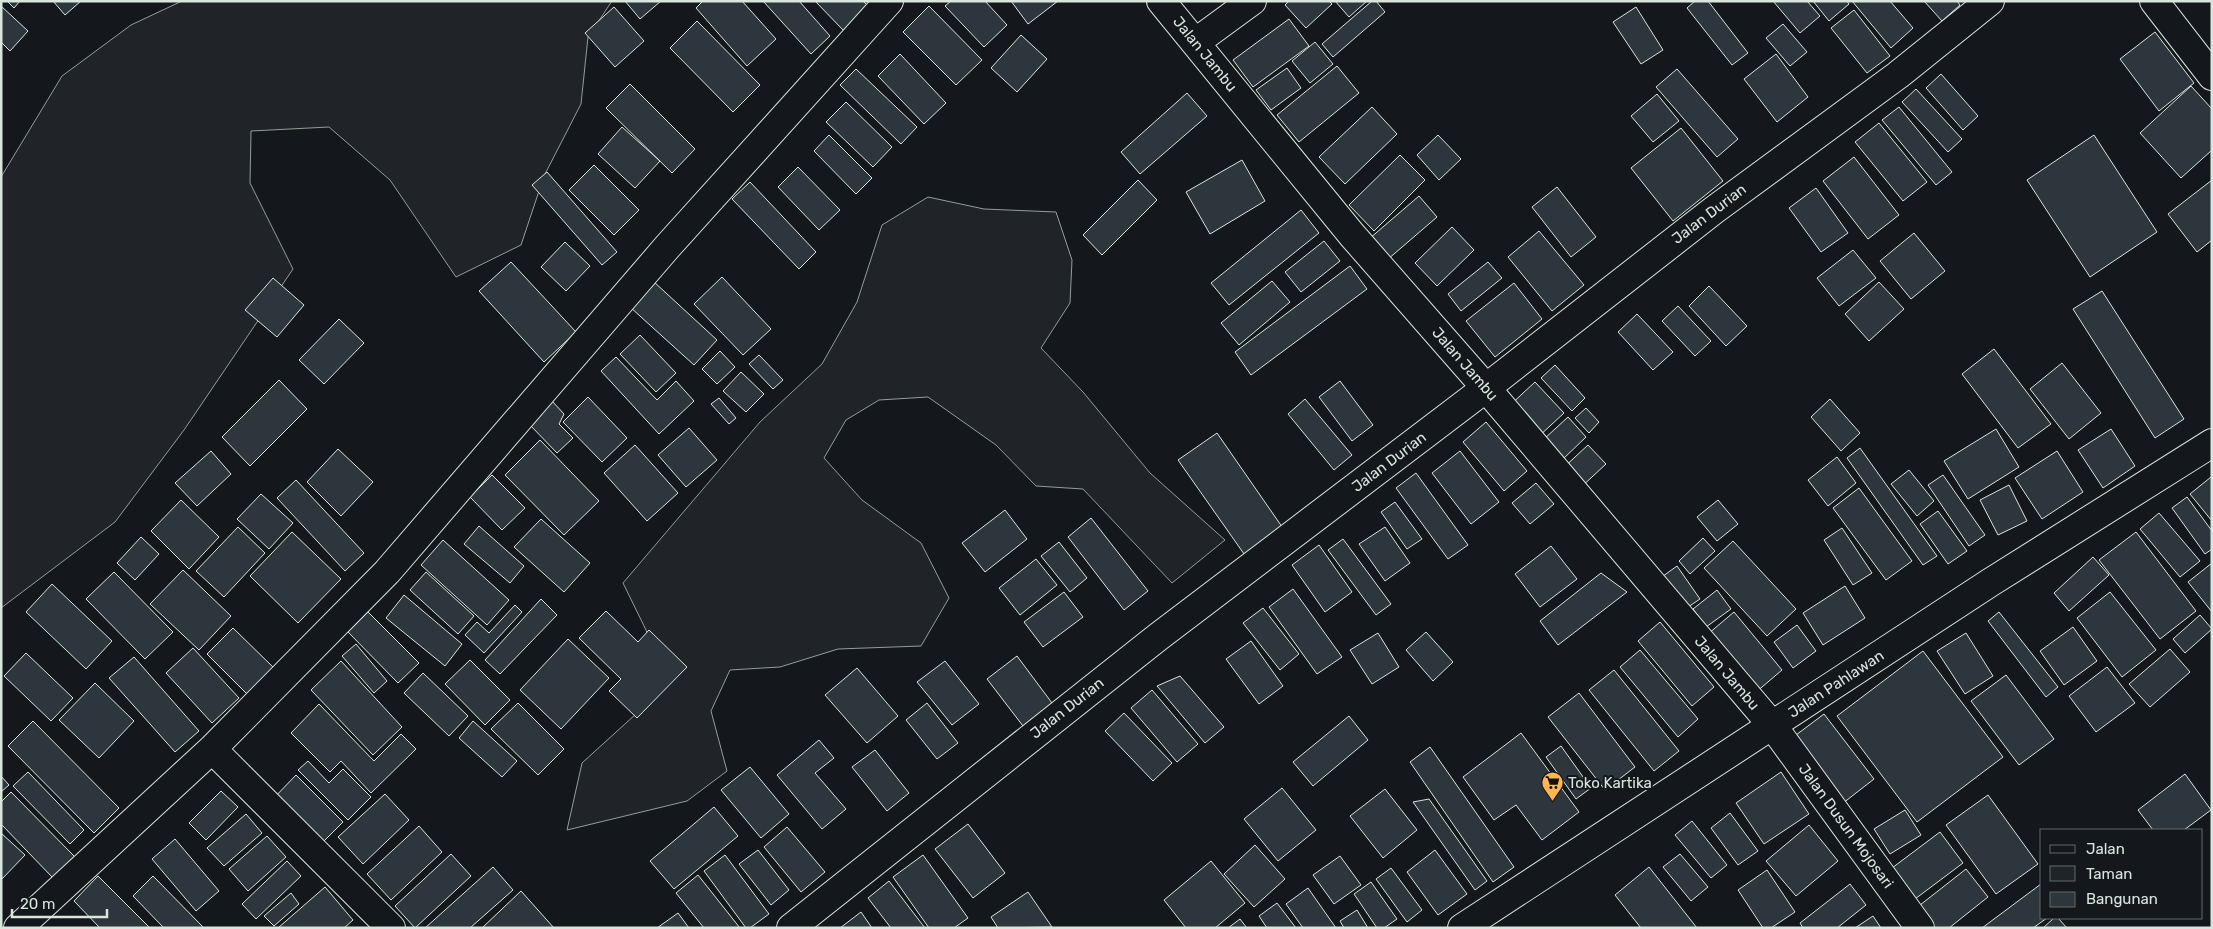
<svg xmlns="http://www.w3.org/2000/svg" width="2213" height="929" viewBox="0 0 2213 929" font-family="Rubik,sans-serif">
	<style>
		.green { fill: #202428; stroke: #939e99 }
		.building { fill: #2c363c; stroke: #d8e6dc }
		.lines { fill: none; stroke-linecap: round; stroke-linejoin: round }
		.minor-casing { stroke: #d8e6dc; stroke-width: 30 }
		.major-casing { stroke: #d8e6dc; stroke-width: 30 }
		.minor { stroke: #14181c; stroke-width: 28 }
		.major { stroke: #14181c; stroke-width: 28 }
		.labels { text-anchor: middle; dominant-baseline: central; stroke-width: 4; stroke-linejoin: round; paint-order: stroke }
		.street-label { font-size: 15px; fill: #d8e6dc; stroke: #14181c }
		.poi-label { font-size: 15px; fill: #d8e6dc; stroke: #14181c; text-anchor: start }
	</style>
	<rect width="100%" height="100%" fill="#14181c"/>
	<path class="green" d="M182 1H612L588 37 581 104 544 176 521 245 456 277 390 180 329 127 251 131 250 183 293 269 184 430 115 522 1 608V177L62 76 131 25Z
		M928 197 984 209 1056 212 1072 260 1070 303 1041 348 1083 392 1150 473 1225 540 1172 583 1083 489 1036 486 996 445 928 397 879 400 846 420 824 458 862 500 921 543 949 598 921 646 838 649 780 667 730 670 711 711 727 771 687 801 567 830 582 763 637 713 658 662 646 630 623 583 760 422 822 364 857 302 882 225Z"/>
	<path class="building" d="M7 1H20L14 8Z
		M53 1H81L65 15Z
		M625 1H661L640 19Z
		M703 1H742L776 39 747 66 696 8Z
		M763 1H799L830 36 811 54Z
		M815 1H863L869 7 845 32Z
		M951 1H985L1007 25 984 47 945 6Z
		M1011 1H1058L1028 24Z
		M1289 1H1329L1332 4 1306 28 1285 5Z
		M1335 1H1367L1349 17Z
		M1372 1H1376L1385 12 1333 57 1322 44Z
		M1695 1H1708L1748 53 1732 65 1687 8Z
		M1773 1H1807L1820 16 1800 33Z
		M1813 1H1847L1849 4 1829 21Z
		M1852 1H1890L1913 28 1891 48Z
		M1924 1H1957L1960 5 1942 21Z
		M1 6 28 31 10 51 1 42Z
		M929 6 982 60 956 85 903 32Z
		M614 7 644 41 615 67 585 33Z
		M1636 7 1663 50 1641 64 1613 22Z
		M1854 10 1890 56 1867 73 1831 28Z
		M1289 19 1309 46 1253 87 1233 60Z
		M697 21 760 85 733 112 670 48Z
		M1783 24 1807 52 1790 66 1766 38Z
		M2155 32 2194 83 2159 111 2120 59Z
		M1021 35 1047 59 1017 92 991 68Z
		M1315 42 1333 64 1310 83 1292 61Z
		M900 54 946 103 924 124 878 76Z
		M1776 54 1808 97 1777 122 1744 79Z
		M1337 66 1359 93 1299 142 1277 115Z
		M1287 68 1301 88 1271 110 1256 90Z
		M856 69 917 127 901 144 840 85Z
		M1677 69 1738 139 1717 157 1656 87Z
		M1941 74 1978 116 1963 130 1926 88Z
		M630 84 695 149 672 173 606 108Z
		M2191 86 2212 109V150L2181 178 2140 133Z
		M1916 89 1962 139 1948 152 1902 102Z
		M1187 93 1207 116 1140 174 1121 152Z
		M1657 94 1679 121 1653 142 1631 116Z
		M846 102 892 147 873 167 826 122Z
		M1372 107 1397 134 1345 184 1319 157Z
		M1899 107 1952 172 1936 185 1882 120Z
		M1879 123 1927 182 1903 201 1855 142Z
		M622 127 660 161 635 188 598 154Z
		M1681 128 1723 181 1673 221 1631 168Z
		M829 135 872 178 856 194 814 151Z
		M1438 135 1461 159 1439 180 1417 155Z
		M2094 135 2157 232 2090 277 2027 180Z
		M1400 155 1425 180 1374 231 1349 205Z
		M1854 157 1899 215 1868 239 1823 181Z
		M1242 160 1265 201 1210 234 1186 192Z
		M594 165 639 210 614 235 569 190Z
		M798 167 840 210 819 230 778 187Z
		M547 172 617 252 602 265 532 185Z
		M1138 180 1157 200 1102 255 1083 235Z
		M2212 180V240L2197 252 2168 214Z
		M750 182 816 252 799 269 732 199Z
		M1557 187 1596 237 1571 257 1532 207Z
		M1816 188 1848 233 1821 252 1789 208Z
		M1419 196 1437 217 1387 260 1369 239Z
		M1301 210 1319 233 1229 305 1211 283Z
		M1452 227 1474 250 1437 286 1415 263Z
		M1539 231 1584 285 1552 311 1508 257Z
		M1914 233 1945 271 1911 299 1880 261Z
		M1324 241 1340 261 1301 292 1285 272Z
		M565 242 590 266 566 291 541 267Z
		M1853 250 1876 278 1839 306 1817 278Z
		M511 262 576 332 544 362 479 291Z
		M1488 262 1502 278 1461 311 1448 294Z
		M1350 266 1367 289 1251 375 1235 352Z
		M722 277 771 329 743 355 694 304Z
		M273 278 304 305 277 337 245 310Z
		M653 281 717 340 694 365 630 307Z
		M1272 281 1290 302 1239 345 1221 323Z
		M1879 282 1904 309 1869 341 1845 314Z
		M1514 283 1542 319 1495 357 1466 321Z
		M1709 286 1747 326 1726 346 1689 306Z
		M2102 291 2184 419 2155 438 2073 309Z
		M1678 306 1711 341 1695 356 1662 321Z
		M1637 314 1673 352 1653 370 1618 332Z
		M339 319 364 343 324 384 299 360Z
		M640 335 676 373 656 392 620 354Z
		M1994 349 2051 424 2018 448 1962 374Z
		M720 351 735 367 717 384 702 369Z
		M759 355 783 380 773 389 749 364Z
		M616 357 657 400 676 381 694 401 659 434 601 371Z
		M2062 363 2101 413 2069 439 2030 389Z
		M1555 365 1585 398 1572 411 1541 378Z
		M741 372 764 394 746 412 723 391Z
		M279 380 307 409 250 466 222 437Z
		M1340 381 1373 425 1352 441 1319 397Z
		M1535 382 1564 413 1537 438 1508 407Z
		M588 397 627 438 602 462 563 422Z
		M719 398 736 418 729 424 711 404Z
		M1305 399 1352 455 1334 470 1288 414Z
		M1830 399 1860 433 1841 451 1811 417Z
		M552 401 564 414 559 424 573 438 557 453 529 424Z
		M1586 408 1599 422 1589 433 1575 418Z
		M1568 417 1586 437 1562 460 1543 440Z
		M1486 422 1527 471 1504 491 1463 442Z
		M689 428 717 460 686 487 658 455Z
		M1996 429 2019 467 1968 499 1944 461Z
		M2111 429 2135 466 2103 488 2078 450Z
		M1217 433 1287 534 1249 561 1178 460Z
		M540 440 599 501 564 535 505 475Z
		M635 445 678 493 647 521 604 473Z
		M1588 445 1606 464 1579 489 1561 470Z
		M1860 448 1937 556 1923 565 1847 458Z
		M338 449 373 482 341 516 307 482Z
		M211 451 231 474 197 506 175 483Z
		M1460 451 1499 502 1471 524 1432 473Z
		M2057 451 2083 492 2042 519 2015 478Z
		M1837 457 1856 483 1828 506 1808 480Z
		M1909 470 1934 501 1917 516 1891 484Z
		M1416 473 1468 545 1448 559 1396 488Z
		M492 475 525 508 502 530 470 497Z
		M1943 475 1985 535 1969 546 1928 485Z
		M2211 477 2212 478V521L2190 494Z
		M296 480 364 553 345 571 277 498Z
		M1536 483 1554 504 1530 524 1512 503Z
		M2009 485 2027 521 1998 535 1980 500Z
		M1859 488 1912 561 1886 580 1833 508Z
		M261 494 293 523 269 549 237 519Z
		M2187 497 2212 531V549L2205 554 2172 508Z
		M181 500 219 537 189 569 151 531Z
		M1718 500 1738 524 1717 541 1697 517Z
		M1395 502 1422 539 1407 549 1381 512Z
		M1005 510 1027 539 985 572 962 543Z
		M1938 511 1967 551 1948 564 1920 524Z
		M2159 513 2200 561 2180 577 2140 529Z
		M1091 518 1148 591 1124 610 1068 537Z
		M541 519 590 563 564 592 514 547Z
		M479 526 524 566 510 583 464 544Z
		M238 527 265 553 224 597 196 571Z
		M1385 527 1410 563 1385 581 1359 544Z
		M1842 528 1872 573 1853 585 1824 540Z
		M292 532 341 579 298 623 250 576Z
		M2136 532 2196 611 2160 639 2099 560Z
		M141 537 159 554 135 580 117 563Z
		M1703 538 1715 551 1690 574 1679 561Z
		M1343 539 1391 604 1376 615 1328 550Z
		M443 540 509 600 487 625 421 565Z
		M1733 541 1796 609 1767 636 1704 568Z
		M1059 542 1087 578 1070 592 1041 556Z
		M1319 545 1352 592 1325 612 1292 565Z
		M1551 546 1577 579 1540 607 1515 574Z
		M2093 557 2109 575 2069 611 2054 593Z
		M1036 559 1057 585 1020 615 999 588Z
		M2212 563V612L2188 582Z
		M1677 566 1700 599 1682 611 1659 579Z
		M183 570 231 616 199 650 150 604Z
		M114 572 173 632 145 659 86 599Z
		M426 572 474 616 458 634 410 590Z
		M1601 573 1627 592 1558 645 1540 621Z
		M52 584 112 641 86 669 26 612Z
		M1845 586 1865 618 1823 645 1803 613Z
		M1293 589 1342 657 1317 674 1269 607Z
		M1717 590 1731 609 1706 627 1693 609Z
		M1064 592 1083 617 1043 647 1024 622Z
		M2110 592 2156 650 2122 677 2077 618Z
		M404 595 462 644 445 666 386 618Z
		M541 599 557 615 500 674 485 660Z
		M515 605 522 612 484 653 465 635 477 622 489 633Z
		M1263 608 1299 654 1280 670 1243 623Z
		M606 611 638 642 649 630 687 667 637 718 609 691 621 679 579 638Z
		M368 612 419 663 398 683 348 632Z
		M1734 612 1782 670 1755 693 1708 634Z
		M1999 612 2058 687 2046 697 1988 621Z
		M2200 615 2212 629 2185 653 2173 639Z
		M1660 622 1714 687 1692 706 1638 641Z
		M1797 625 1816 651 1793 668 1774 642Z
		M2073 627 2097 661 2064 685 2040 651Z
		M233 628 274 668 247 694 207 654Z
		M1426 632 1453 662 1433 681 1406 650Z
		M1378 633 1399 667 1372 684 1350 650Z
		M1966 633 1993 676 1965 694 1937 651Z
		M568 639 609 678 561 729 520 690Z
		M1251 641 1283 686 1259 704 1226 659Z
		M356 644 387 681 374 693 342 656Z
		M193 648 239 698 212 723 166 673Z
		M2170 649 2190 672 2150 707 2129 684Z
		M1640 650 1698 719 1678 737 1620 667Z
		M1923 651 2003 757 1917 822 1837 716Z
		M26 653 73 698 51 721 4 676Z
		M1017 656 1052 703 1023 726 987 679Z
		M134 657 199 731 175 752 109 678Z
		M470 660 510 700 485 725 445 684Z
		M341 661 402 727 373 755 311 690Z
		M945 661 979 704 952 725 917 682Z
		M2107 667 2135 703 2096 732 2069 696Z
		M857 668 898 716 867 743 825 695Z
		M1614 670 1679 751 1654 771 1589 690Z
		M423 673 468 716 449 736 404 693Z
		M2006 675 2054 739 2019 765 1971 701Z
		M1180 676 1224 727 1205 743 1157 686Z
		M95 683 134 721 99 758 59 720Z
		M1152 690 1198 744 1177 762 1131 708Z
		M1579 693 1635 767 1605 790 1548 717Z
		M518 703 564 749 538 775 491 729Z
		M927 703 958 743 937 759 906 720Z
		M319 704 374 761 401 734 416 749 371 793 341 761 330 772 291 733Z
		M1124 713 1172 763 1153 781 1105 731Z
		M1824 714 1874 779 1838 807 1788 741Z
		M1349 716 1368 740 1313 786 1293 762Z
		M33 721 119 808 94 833 8 746Z
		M473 721 517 761 502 777 459 738Z
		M1521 733 1579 812 1542 840 1516 805 1494 820 1463 777Z
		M819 740 834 758 815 773 846 809 822 829 777 775Z
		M1561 746 1591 788 1576 799 1546 757Z
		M1430 747 1514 867 1493 882 1410 762Z
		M875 750 909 793 887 811 852 767Z
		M308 761 329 783 343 769 371 797 348 820 298 770Z
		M750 767 789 814 761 838 721 790Z
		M28 772 84 830 70 844 13 786Z
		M1781 772 1809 814 1764 844 1736 803Z
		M2185 774 2211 810 2184 830H2153L2138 810Z
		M296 775 343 822 319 846 272 800Z
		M1 776 9 785 1 792Z
		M1282 788 1316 830 1278 861 1244 819Z
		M1385 789 1417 830 1383 858 1350 816Z
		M221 791 238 807 206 840 189 823Z
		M11 792 75 857 53 878 1 824V802Z
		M385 794 409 820 363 864 338 837Z
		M1988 795 2038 864 1996 894 1946 825Z
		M1429 799 1487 881 1475 890 1413 802Z
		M714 807 738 836 674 889 650 861Z
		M1905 810 1921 835 1890 854 1874 829Z
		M1730 813 1758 851 1738 865 1711 828Z
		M246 814 262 833 224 866 207 848Z
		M1692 821 1727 865 1711 878 1675 835Z
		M968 824 1005 873 973 898 935 849Z
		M1809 825 1838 861 1796 896 1766 861Z
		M419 826 442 852 391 900 367 874Z
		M787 827 825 872 801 892 764 847Z
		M1940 832 1963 863 1915 899 1892 868Z
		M1 833 25 855 1 880Z
		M267 836 286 857 248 891 229 869Z
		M175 839 219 891 196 911 152 859Z
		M1255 845 1285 879 1254 907 1224 874Z
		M758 850 789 890 771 905 739 864Z
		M1435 850 1467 894 1438 915 1407 872Z
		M451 854 471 876 415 928 395 906Z
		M1680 854 1708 887 1691 901 1663 867Z
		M725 855 769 914 750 928H746L704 871Z
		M923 855 968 918 954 928H929L893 877Z
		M1340 856 1361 885 1334 904 1313 875Z
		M287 861 301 876 256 919 242 904Z
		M1211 861 1245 903 1215 928H1186L1164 900Z
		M493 867 513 890 470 928H425Z
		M1649 867 1697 928H1641L1615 895Z
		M1391 868 1422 910 1407 922 1376 879Z
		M1966 869 1988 897 1949 928H1930L1915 909Z
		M1767 870 1795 912 1771 928H1763L1738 890Z
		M698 875 740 928H704L676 893Z
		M98 876 150 928H100L74 901Z
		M153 876 204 928H164L133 896Z
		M889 881 925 928H891L868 898Z
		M1371 882 1397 919 1384 928H1377L1354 894Z
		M1850 884 1866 905 1837 928H1803L1800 923Z
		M2041 884 2042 918H2047L2033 928H1982Z
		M325 887 353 920 344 928H278Z
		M1308 888 1336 928H1303L1286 904Z
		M521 891 554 928H482Z
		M1028 892 1052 927 998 928 991 917Z
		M291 893 299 904 274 926 264 916Z
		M1277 903 1296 928H1267L1259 916Z
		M1357 910 1368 928H1344L1340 921Z
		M861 912 872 928H840Z
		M678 913 689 928H657Z
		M1873 916 1881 928H1855Z
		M2054 918H2058L2067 928H2043Z
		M1240 919 1247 928H1228Z"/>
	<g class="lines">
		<defs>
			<path id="minor" d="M1161 1 1352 235 1486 388 1772 725 1920 928
				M2154 1 2212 76
				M1196 42 1252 1
				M212 749 391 928
				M18 928 212 749 387 572 668 246 889 1
				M791 928 1158 637 1486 388 1714 210 1898 75 1990 1"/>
			<path id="major" d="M1462 928 1991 582 2212 443"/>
		</defs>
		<use href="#minor" class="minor-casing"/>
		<use href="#major" class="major-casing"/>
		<use href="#minor" class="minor"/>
		<use href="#major" class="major"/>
	</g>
	<defs>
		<symbol id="supermarket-pin" viewBox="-11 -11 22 30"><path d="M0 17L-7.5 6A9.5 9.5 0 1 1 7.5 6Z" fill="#ffb74d" stroke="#14181c"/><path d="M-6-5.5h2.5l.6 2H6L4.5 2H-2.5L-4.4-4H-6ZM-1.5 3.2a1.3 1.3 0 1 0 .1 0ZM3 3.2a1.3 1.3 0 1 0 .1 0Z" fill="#111"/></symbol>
	</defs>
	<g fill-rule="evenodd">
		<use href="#supermarket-pin" x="1540" y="770" width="25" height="34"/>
	</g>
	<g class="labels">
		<g class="street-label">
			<text transform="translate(1205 54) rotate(51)">Jalan Jambu</text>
			<text transform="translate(1709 214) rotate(-37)">Jalan Durian</text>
			<text transform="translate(1465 364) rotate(49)">Jalan Jambu</text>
			<text transform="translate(1389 462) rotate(-37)">Jalan Durian</text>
			<text transform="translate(1727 673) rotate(50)">Jalan Jambu</text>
			<text transform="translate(1836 684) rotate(-33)">Jalan Pahlawan</text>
			<text transform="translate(1067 708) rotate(-38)">Jalan Durian</text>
			<text transform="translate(1846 826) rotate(54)">Jalan Dusun Mojosari</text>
		</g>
		<g class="poi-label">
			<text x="1568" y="783">Toko Kartika</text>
		</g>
	</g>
	<rect width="2213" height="929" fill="none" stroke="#d8e6dc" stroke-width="5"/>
	<rect x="2040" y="829" width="162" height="90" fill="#14181c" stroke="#626a69"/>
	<rect x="2050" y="845" width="25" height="8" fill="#14181c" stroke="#626a69"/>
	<text x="2086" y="854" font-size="15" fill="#d8e6dc">Jalan</text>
	<rect x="2050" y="866" width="25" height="15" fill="#202428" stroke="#626a69"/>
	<text x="2086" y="879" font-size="15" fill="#d8e6dc">Taman</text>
	<rect x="2050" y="892" width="25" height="15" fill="#2c363c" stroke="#626a69"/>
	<text x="2086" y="904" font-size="15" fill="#d8e6dc">Bangunan</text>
	<path d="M12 909v8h95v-8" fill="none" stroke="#d8e6dc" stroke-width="2.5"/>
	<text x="20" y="909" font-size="15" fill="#d8e6dc" stroke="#14181c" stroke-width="4" paint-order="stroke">20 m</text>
</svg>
